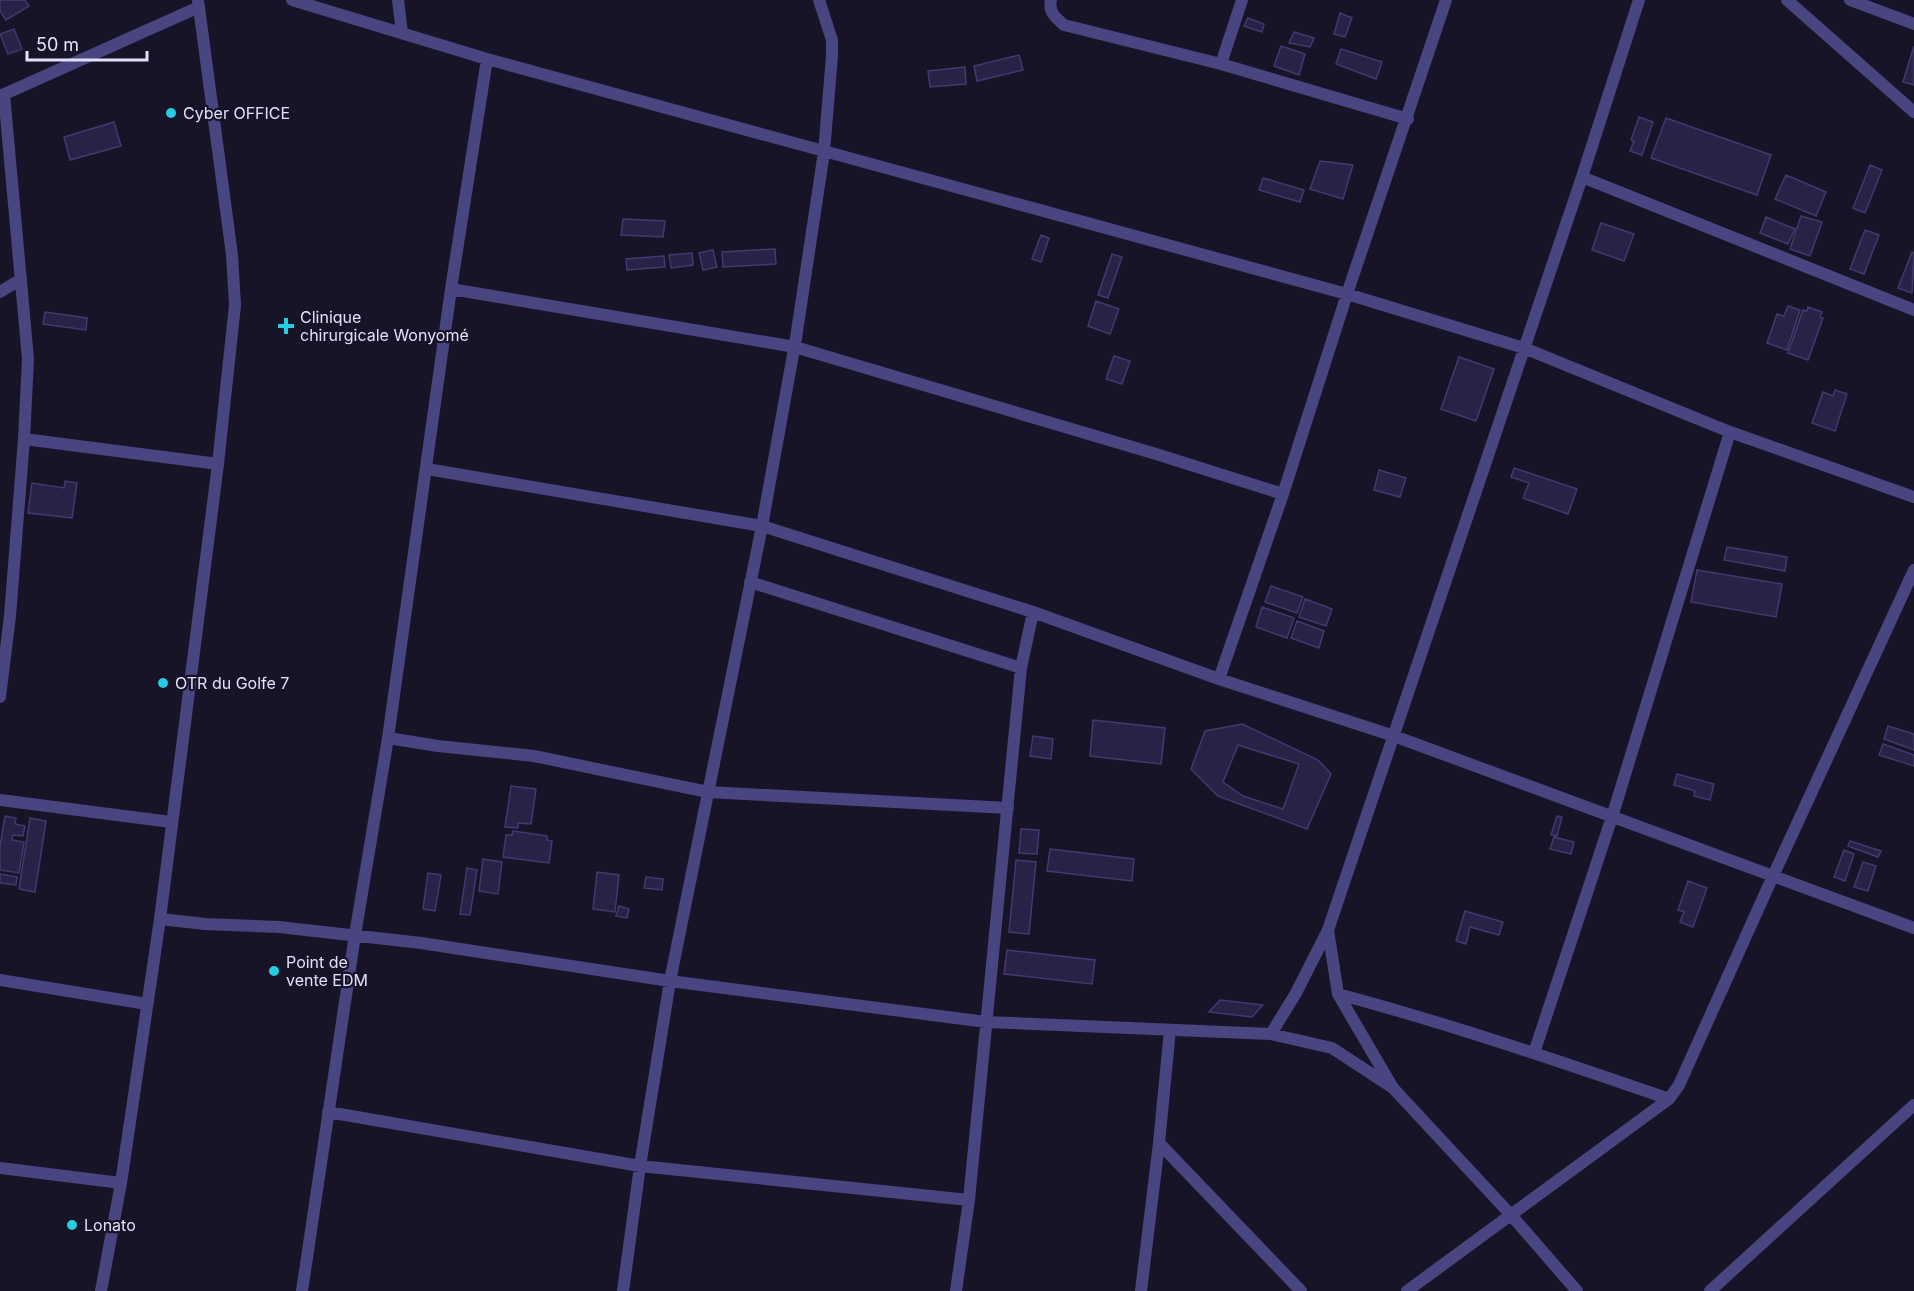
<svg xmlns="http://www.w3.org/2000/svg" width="1914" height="1291" viewBox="0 0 1914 1291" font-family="Inter,sans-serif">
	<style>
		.building { fill: #2a2246; stroke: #43386f; stroke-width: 1.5; fill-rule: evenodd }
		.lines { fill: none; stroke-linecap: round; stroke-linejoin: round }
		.minor { stroke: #484580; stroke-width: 12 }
		.tertiary { stroke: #484580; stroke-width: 12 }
		.poi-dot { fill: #24cde1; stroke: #181428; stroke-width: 2 }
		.labels { text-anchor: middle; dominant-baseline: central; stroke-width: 4.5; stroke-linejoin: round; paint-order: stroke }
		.poi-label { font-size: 16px; fill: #e2dffb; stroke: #181428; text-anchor: start }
	</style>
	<rect width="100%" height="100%" fill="#181428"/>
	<path class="building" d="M0 0H25L29 6 6 20 0 11Z
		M1340 13 1352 18 1345 37 1334 34Z
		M1248 18 1264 24 1262 32 1244 26Z
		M14 29 22 49 8 54 0 34Z
		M1294 32 1314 38 1310 47 1289 43Z
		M1281 46 1305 54 1299 75 1274 66Z
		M1914 46V85L1903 82Z
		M1341 49 1382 62 1376 79 1336 64Z
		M1019 55 1023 70 977 81 974 66Z
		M965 67 966 84 930 87 928 71Z
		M1639 117 1653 122 1642 155 1630 151 1634 141 1631 140Z
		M1666 118 1771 155 1757 195 1651 158Z
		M114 122 121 146 70 160 64 137Z
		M1320 161 1353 165 1343 199 1310 189Z
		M1870 165 1882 170 1865 213 1853 208Z
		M1786 175 1826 192 1816 216 1775 199Z
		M1263 178 1304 190 1300 202 1259 190Z
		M1801 216 1822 222 1810 256 1790 249Z
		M1766 217 1795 229 1788 244 1760 233Z
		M623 219 665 221 663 237 621 235Z
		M1601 223 1634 234 1624 261 1592 250Z
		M1865 230 1879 235 1864 274 1850 269Z
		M1041 235 1049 238 1041 262 1032 259Z
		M775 249 776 264 723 267 722 252Z
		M713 250 717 267 703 270 699 253Z
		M1912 252 1914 253 1912 293 1898 288Z
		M692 253 693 265 671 268 669 255Z
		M1112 254 1122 257 1108 298 1098 295Z
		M664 256 665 267 627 270 626 259Z
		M1096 301 1119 309 1110 334 1088 326Z
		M1788 306 1800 310 1787 350 1767 343 1777 314 1784 316Z
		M1808 307 1822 312 1820 317 1823 318 1808 360 1788 353 1803 310 1807 311Z
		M45 312 87 318 86 330 43 324Z
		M1114 356 1130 361 1122 384 1106 379Z
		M1459 357 1494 369 1476 421 1441 409Z
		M1835 390 1847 394 1835 431 1812 423 1823 392 1833 396Z
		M1514 468 1577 489 1568 514 1523 498 1529 483 1511 477Z
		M1379 470 1406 478 1400 497 1374 490Z
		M65 481 77 483 72 518 28 513 32 483 64 488Z
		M1727 547 1787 557 1785 571 1724 560Z
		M1697 570 1782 584 1776 617 1691 602Z
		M1271 586 1303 597 1297 613 1265 602Z
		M1305 599 1332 609 1326 626 1299 617Z
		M1262 607 1294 618 1287 638 1256 627Z
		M1297 621 1324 631 1319 648 1291 638Z
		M1093 720 1165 728 1161 764 1090 756Z
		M1242 724 1318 760 1331 774 1307 829 1218 796 1191 769 1205 731ZM1238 745 1299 764 1283 809 1243 796 1223 782Z
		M1888 726 1914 734V750L1884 739Z
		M1033 736 1053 739 1051 759 1030 756Z
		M1883 744 1914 755V766L1879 755Z
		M1677 774 1714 784 1710 800 1694 796 1695 791 1674 785Z
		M511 786 536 789 531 824 518 823V828L505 827Z
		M5 816 16 818 15 824 25 826 23 836 13 835 12 840 24 842 19 873 0 870V846Z
		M1557 816 1562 817 1557 836 1551 835Z
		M30 818 46 821 35 892 19 889Z
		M1021 829 1039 830 1037 854 1019 853Z
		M513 831 547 836V840L552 841 549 863 503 857 506 835H512Z
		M1554 837 1574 842 1571 854 1550 849Z
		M1850 841 1881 851 1878 857 1848 846Z
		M1050 849 1134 859 1132 881 1047 871Z
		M1844 850 1854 854 1845 881 1834 877Z
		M483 859 502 862 498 894 479 891Z
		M1016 860 1036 862 1029 934 1009 932Z
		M1863 862 1876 866 1868 891 1854 887Z
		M467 868 477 870 470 915 460 914Z
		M597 872 619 875 615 912 593 909Z
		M428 873 441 875 435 911 423 909Z
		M0 874 17 877 16 885 0 883Z
		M646 877 663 879 662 890 644 888Z
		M1688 881 1707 888 1693 927 1680 922 1684 912 1678 910Z
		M619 906 629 909 627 918 616 916Z
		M1465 911 1503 922 1499 935 1470 927 1466 944 1456 941Z
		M1007 950 1095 960 1092 984 1004 974Z
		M1220 1000 1263 1005 1252 1017 1209 1012Z"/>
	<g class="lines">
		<path class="minor" d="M292 0 487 59 1347 294 1524 348 1730 432 1914 497
			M398 0 402 33
			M1051 0C1048 12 1056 18 1064 25L1221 64 1408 119
			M1787 0 1914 112
			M1850 0 1914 24
			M1221 64 1242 0
			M0 96 199 7
			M1582 177 1914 310
			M451 289 795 347 1156 454 1283 494
			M0 292 21 279
			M24 439 218 464
			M427 469 762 526 1033 612 1219 679 1394 736 1914 928
			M750 582 1021 668
			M1219 679 1283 494 1347 294 1446 0
			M0 697 10 616 24 439 28 359 4 94
			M388 738 438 746 534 756 708 792 1008 808
			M0 800 171 822
			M160 919 205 924 279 927 421 943 670 981 986 1022 1271 1034 1332 1048 1393 1088
			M1328 930 1338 994 1393 1088 1511 1215 1577 1291
			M0 980 147 1004
			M1338 994C1450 1024 1559 1061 1669 1099
			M1271 1034 1296 993 1328 930 1582 177 1639 0
			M1534 1053 1612 817 1730 432
			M328 1112 640 1166 969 1200 1021 668 1033 612
			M1159 1143 1301 1291
			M0 1168 121 1183
			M302 1291 355 935 388 738 451 289 487 59
			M623 1291 640 1166 670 981 762 526 796 338 824 152 832 56V40L819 0
			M956 1291 969 1200
			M1141 1291 1159 1143 1170 1030
			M1407 1291 1669 1099 1679 1085 1773 876 1914 570
			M1710 1291 1914 1105"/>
		<path class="tertiary" d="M101 1291 121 1183 160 919 218 464 235 305 232 255 198 0"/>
	</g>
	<g class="poi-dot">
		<circle cx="171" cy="113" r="6"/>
		<path d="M283 317h6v6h6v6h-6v6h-6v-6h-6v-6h6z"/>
		<circle cx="163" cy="683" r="6"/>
		<circle cx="274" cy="971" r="6"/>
		<circle cx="72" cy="1225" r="6"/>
	</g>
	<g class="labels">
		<g class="poi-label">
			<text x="183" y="113">Cyber OFFICE</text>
			<text x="300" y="317">Clinique<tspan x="300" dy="18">chirurgicale Wonyomé</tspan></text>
			<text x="175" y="683">OTR du Golfe 7</text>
			<text x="286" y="962">Point de<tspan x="286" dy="18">vente EDM</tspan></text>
			<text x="84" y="1225">Lonato</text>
		</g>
	</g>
	<path d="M27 51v9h120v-9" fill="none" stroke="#e2dffb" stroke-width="3"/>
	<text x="36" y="51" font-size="18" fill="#e2dffb" stroke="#181428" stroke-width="4.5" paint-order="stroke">50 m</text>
</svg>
